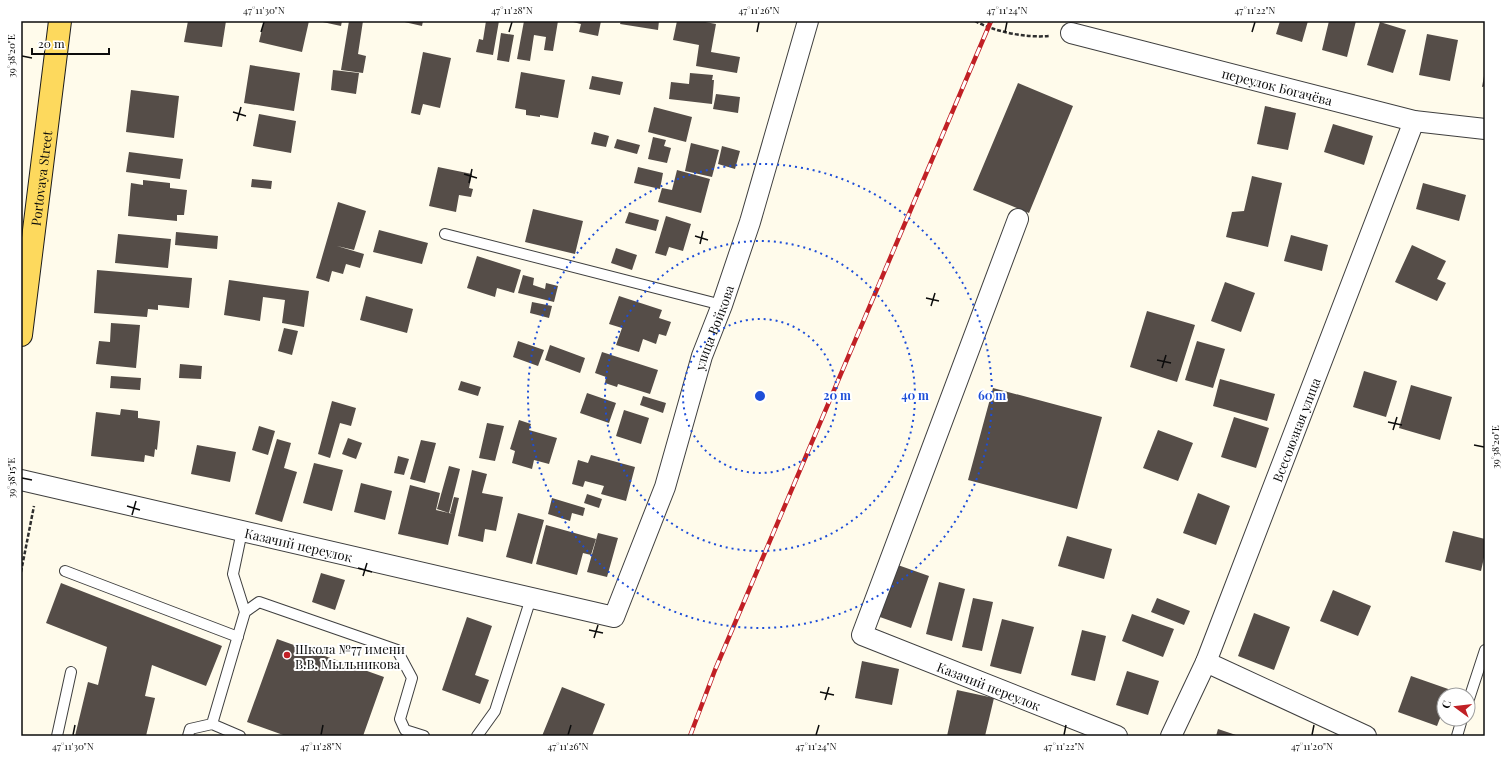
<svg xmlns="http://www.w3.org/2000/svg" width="1506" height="757" viewBox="0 0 1506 757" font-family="'Playfair Display',serif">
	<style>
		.building { fill: #554d48 }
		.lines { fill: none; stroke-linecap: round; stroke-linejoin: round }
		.lane-casing { stroke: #3f3f3f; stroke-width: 12 }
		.street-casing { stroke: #3f3f3f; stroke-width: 22 }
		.primary-casing { stroke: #1d1d1d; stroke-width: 24 }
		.path { stroke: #2e2e2e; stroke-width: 2.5; stroke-dasharray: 4 2; stroke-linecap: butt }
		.lane { stroke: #fff; stroke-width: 10 }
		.street { stroke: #fff; stroke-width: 20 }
		.primary { stroke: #fdd95d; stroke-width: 22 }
		.rail-casing { stroke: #c12025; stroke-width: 4.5 }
		.rail { stroke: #fff; stroke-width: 3; stroke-dasharray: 9; stroke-linecap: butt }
		.ticks { fill: none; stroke: #0c0c0c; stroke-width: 1.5 }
		.ring { fill: none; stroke: #1d4ed8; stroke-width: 2; stroke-dasharray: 2 4 }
		.poi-dot { fill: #c12025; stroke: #fff; stroke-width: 1.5 }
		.labels { text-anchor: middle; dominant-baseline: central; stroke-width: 4; stroke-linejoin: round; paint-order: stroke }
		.street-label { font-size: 13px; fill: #0c0c0c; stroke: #fff }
		.poi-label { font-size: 13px; fill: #0c0c0c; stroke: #fff; text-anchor: start }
		.centre { fill: #1d4ed8; stroke: #fff; stroke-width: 2 }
		.ring-label { font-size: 12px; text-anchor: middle; font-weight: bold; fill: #1d4ed8; stroke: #fff; stroke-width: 4; stroke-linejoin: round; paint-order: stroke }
		.neatline { fill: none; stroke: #0c0c0c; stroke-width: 1.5 }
		.ticks-label { font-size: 10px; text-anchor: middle; fill: #0c0c0c }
	</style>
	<rect width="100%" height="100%" fill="#fffbeb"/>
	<path class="building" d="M188 21H226L222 47 184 42Z
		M264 21H309L302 52 259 42Z
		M318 21H342L341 26Z
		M349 21H363L358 54 366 56 363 73 341 70Z
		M400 21H423L422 26Z
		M486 21H499L493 55 476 52 479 39 483 40Z
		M524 21H558L553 51 544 50 546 37 534 35 530 61 517 59Z
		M569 21H601L598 36 579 32 581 24Z
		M621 21H659L658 30 620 24Z
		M677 21H700L716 24 711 52 740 57 737 73 696 66 699 45 673 40Z
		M1280 21H1308L1302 42 1276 34Z
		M1329 21H1356L1347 57 1322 50Z
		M1380 22 1406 30 1393 73 1367 65Z
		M501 33 514 35 509 62 497 60Z
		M1427 34 1458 40 1450 81 1419 75Z
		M423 52 451 58 440 108 423 104 420 115 411 113Z
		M250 65 300 73 294 111 244 103Z
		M333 70 359 73 356 94 331 90Z
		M521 72 565 80 558 118 540 115V117L526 115V110L515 108Z
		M690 73 713 75 712 80H714L712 104 669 99 671 82 689 84Z
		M592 76 623 82 620 95 589 89Z
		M1484 76 1485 86 1482 87Z
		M1018 83 1073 106 1029 213 973 190Z
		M131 90 179 96 174 138 126 132Z
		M716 94 740 97 738 113 713 109Z
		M1265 106 1296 113 1288 150 1257 144Z
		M654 107 692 117 686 142 648 132Z
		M259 114 296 121 291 153 253 146Z
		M1333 124 1373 136 1364 165 1324 152Z
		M594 132 609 136 606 147 591 144Z
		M653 137 666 140 664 146 671 148 667 163 648 159Z
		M617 139 640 145 637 154 614 148Z
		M691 143 719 150 712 177 685 171Z
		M722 146 740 151 735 169 718 164Z
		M129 152 183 159 180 179 126 172Z
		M438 167 472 174 469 188 473 189 471 197 459 195 456 212 429 206Z
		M638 167 663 173 660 189 634 183Z
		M677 170 710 179 701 213 658 202 662 188 672 190Z
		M1252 176 1282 183 1268 247 1226 237 1232 212 1244 211Z
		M252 179 272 181 271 189 251 187Z
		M143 180 170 183V188L187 190 184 215H177V221L128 216 131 183 143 185Z
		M1423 183 1466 195 1459 221 1416 209Z
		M338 202 366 211 354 250 337 246 364 254 360 268 346 264 343 274 332 271 329 282 316 278Z
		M533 209 583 221 575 254 525 242Z
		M629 212 659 220 656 231 625 223Z
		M666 216 691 224 683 251 669 247 666 256 655 253Z
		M379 230 428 243 422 264 373 252Z
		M176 232 218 236 217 249 175 245Z
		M118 234 171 239 168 268 115 263Z
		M1291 235 1328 245 1322 271 1284 261Z
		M1412 245 1446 261 1437 279 1446 283 1437 301 1395 282Z
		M616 248 637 255 632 270 611 263Z
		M477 256 521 270 514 293 497 288 495 297 467 288Z
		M97 270 192 278 189 308 158 305V310L148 309 147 317 94 313Z
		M523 275 534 278 533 285 545 289 546 283 558 286 554 302 518 293Z
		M229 280 309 291 304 327 282 323 285 300 263 297 260 321 224 315Z
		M1225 282 1255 293 1241 332 1211 321Z
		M366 296 413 309 407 333 360 320Z
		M619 296 662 310 659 318 671 322 666 336 659 334 656 344 643 339 639 352 616 345 622 328 609 324Z
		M532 302 552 306 549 318 530 313Z
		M1147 311 1195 325 1177 382 1130 367Z
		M111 323 140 325 136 368 96 364 99 341 110 342Z
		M284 328 298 331 292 355 278 351Z
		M518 341 544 350 538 366 513 357Z
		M1197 341 1225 349 1213 388 1185 380Z
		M550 345 585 358 580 373 545 360Z
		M602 352 658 370 650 394 618 384 617 387 605 383 606 377 595 373Z
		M180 364 202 366 201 379 179 378Z
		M1364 371 1397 381 1386 417 1353 407Z
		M111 376 141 378 140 390 110 388Z
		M1220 379 1275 394 1267 421 1213 406Z
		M461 381 481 387 478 396 458 390Z
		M1411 385 1452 397 1440 440 1399 428Z
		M993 388 1102 417 1077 509 968 480Z
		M587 393 616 403 609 423 580 413Z
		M643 396 666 403 663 413 640 405Z
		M332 401 356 408 351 426 340 423 330 458 318 454Z
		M121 409 138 411V418L160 421 157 450 155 449 154 457 145 455 144 462 91 456 96 412 120 415Z
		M624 410 649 418 641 444 616 436Z
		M1234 417 1269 428 1256 468 1221 457Z
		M519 420 531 424 529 430 557 438 549 464 534 460 532 469 512 463 515 451 510 449Z
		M487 423 504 426 495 461 479 458Z
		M259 426 275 431 268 455 252 450Z
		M1158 430 1193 443 1178 481 1143 468Z
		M348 438 362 443 356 459 342 454Z
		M277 439 291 443 284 468 297 472 282 522 255 514Z
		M421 440 436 443 425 483 410 479Z
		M197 445 236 452 230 482 191 474Z
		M591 455 635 467 626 501 601 494 604 486 585 481 583 487 572 484 578 460 588 463Z
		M398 456 409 459 404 475 394 473Z
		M314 463 343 470 332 511 303 503Z
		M449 466 460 469 449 513 437 509Z
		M472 470 487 474 482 493 503 497 496 531 485 529 483 542 458 536Z
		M361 483 392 491 385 520 354 512Z
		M410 485 440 493 436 510 453 514 450 513 454 497 459 498 448 545 398 534Z
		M1198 493 1230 506 1216 545 1183 533Z
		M587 494 602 499 599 508 584 503Z
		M552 498 585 508 583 516 572 513 570 521 548 514Z
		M518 513 544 520 532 564 506 557Z
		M546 525 596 539 591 555 583 553 577 575 536 564Z
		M1453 531 1485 539V553L1481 571 1445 562Z
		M598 533 618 538 607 577 587 572Z
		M1067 536 1112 549 1104 579 1058 566Z
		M895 564 929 576 911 628 877 616Z
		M321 573 345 580 335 610 312 602Z
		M939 582 965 589 952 641 926 634Z
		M61 583 222 646 206 686 152 665 145 696 155 698 146 736H75L88 682 98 685 107 647 46 623Z
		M1333 590 1371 606 1358 636 1320 621Z
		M973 598 993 602 982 651 962 647Z
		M1157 598 1190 611 1184 625 1151 612Z
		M1254 613 1290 627 1274 670 1238 656Z
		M1132 614 1174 629 1163 657 1122 641Z
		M467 617 492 626 475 675 489 680 480 704 442 690Z
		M1002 619 1034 627 1021 674 990 666Z
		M1082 630 1106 636 1095 681 1071 675Z
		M277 639 384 677 363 736H286L247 722Z
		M862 661 899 669 892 705 855 698Z
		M1127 671 1159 681 1148 715 1116 705Z
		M1411 676 1451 690 1449 695H1444V708L1437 726 1398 712Z
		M562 687 605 704 592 736H542Z
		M957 690 994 698 985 736H947Z
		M1218 729 1239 736H1216Z"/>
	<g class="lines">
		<defs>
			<path id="lane" d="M445 234 722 305
				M65 571 238 637
				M245 612 259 602 397 650 412 678 400 719 405 730 424 736
				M1468 702 1485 650
				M57 736 71 672
				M188 736 190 729 212 724
				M240 736 212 724 245 612 233 574 242 531
				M477 736 495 711 531 598
				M1457 736 1462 719"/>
			<g id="street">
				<path id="s1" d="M1071 33 1414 121 1485 129"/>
				<path id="s2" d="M1018 219 862 635 1117 736"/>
				<path id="s3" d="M21 480 614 617 665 487 702 356 722 305 750 222 808 21"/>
				<path d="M1206 662 1366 736"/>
				<path id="s4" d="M1171 736 1206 662 1414 121"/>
			</g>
			<g id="primary">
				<path id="s5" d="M21 335 60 21"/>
			</g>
		</defs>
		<use href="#lane" class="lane-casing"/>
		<use href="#street" class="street-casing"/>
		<use href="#primary" class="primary-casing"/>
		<path class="path" d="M975 21C995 32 1026 38 1049 36
			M21 572 34 506"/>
		<use href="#lane" class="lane"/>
		<use href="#street" class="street"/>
		<use href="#primary" class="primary"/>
		<defs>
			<path id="rail" d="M690 736 715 670 991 21"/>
		</defs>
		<use href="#rail" class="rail-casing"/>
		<use href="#rail" class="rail"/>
	</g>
	<path class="ticks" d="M261 32 264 22M509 32 512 22M757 32 759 22M1005 32 1007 22M1252 32 1255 22M22 56 32 58M233 112 246 116M237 121 241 107M464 174 477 178M469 183 472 169M695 236 708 240M700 244 703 231M926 298 939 301M931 306 935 293M1157 360 1171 363M1162 368 1166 355M1388 422 1402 425M1393 430 1397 417M1474 445 1484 447M22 478 32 480M127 506 140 510M132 515 136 501M358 568 372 572M363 576 367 563M589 630 603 633M594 638 598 625M820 692 834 695M825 700 829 687M73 735 75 725M321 735 323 725M568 735 571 725M816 735 819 725M1064 735 1066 725M1312 735 1314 725"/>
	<g class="ring">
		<circle cx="760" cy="396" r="77"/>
		<circle cx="760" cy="396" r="155"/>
		<circle cx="760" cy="396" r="232"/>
	</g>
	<circle class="poi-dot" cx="287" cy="655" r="4"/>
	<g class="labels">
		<g class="street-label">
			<text stroke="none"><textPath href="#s1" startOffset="213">переулок Богачёва</textPath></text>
			<text stroke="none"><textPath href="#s5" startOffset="158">Portovaya Street</textPath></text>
			<text stroke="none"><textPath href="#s3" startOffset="915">улица Войкова</textPath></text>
			<text stroke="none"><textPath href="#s4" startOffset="331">Всесоюзная улица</textPath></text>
			<text stroke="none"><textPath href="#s3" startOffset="285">Казачий переулок</textPath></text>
			<text stroke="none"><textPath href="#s2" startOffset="581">Казачий переулок</textPath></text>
		</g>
		<g class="poi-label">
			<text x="295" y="648">Школа №77 имени<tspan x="295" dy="15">В.В. Мыльникова</tspan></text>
		</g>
	</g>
	<circle cx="760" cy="396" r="6" class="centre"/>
	<g class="ring-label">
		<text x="837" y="400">20 m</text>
		<text x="915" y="400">40 m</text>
		<text x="992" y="400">60 m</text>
	</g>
	<rect width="1506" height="757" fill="none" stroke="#ffffff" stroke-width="44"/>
	<g transform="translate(1456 707) rotate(285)"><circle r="19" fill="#ffffff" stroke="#9e9e9e"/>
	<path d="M0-3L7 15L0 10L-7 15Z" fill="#c12025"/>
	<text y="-6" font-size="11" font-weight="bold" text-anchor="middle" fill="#0c0c0c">С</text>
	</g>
	<path d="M32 48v6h77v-6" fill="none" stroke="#0c0c0c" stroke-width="2"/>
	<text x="38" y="48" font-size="12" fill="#0c0c0c" stroke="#ffffff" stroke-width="3" paint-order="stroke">20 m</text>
	<rect x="22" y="22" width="1462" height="713" class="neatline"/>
	<g class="ticks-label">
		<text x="264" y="14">47°11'30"N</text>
		<text x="512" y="14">47°11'28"N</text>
		<text x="759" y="14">47°11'26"N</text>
		<text x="1007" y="14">47°11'24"N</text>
		<text x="1255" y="14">47°11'22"N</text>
		<text transform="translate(11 56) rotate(-90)" y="4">39°38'20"E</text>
		<text transform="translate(1495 447) rotate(-90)" y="4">39°38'20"E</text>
		<text transform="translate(11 478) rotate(-90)" y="4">39°38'15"E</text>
		<text x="73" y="750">47°11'30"N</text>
		<text x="321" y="750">47°11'28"N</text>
		<text x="568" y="750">47°11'26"N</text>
		<text x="816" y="750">47°11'24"N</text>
		<text x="1064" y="750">47°11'22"N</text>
		<text x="1312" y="750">47°11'20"N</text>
	</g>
</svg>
